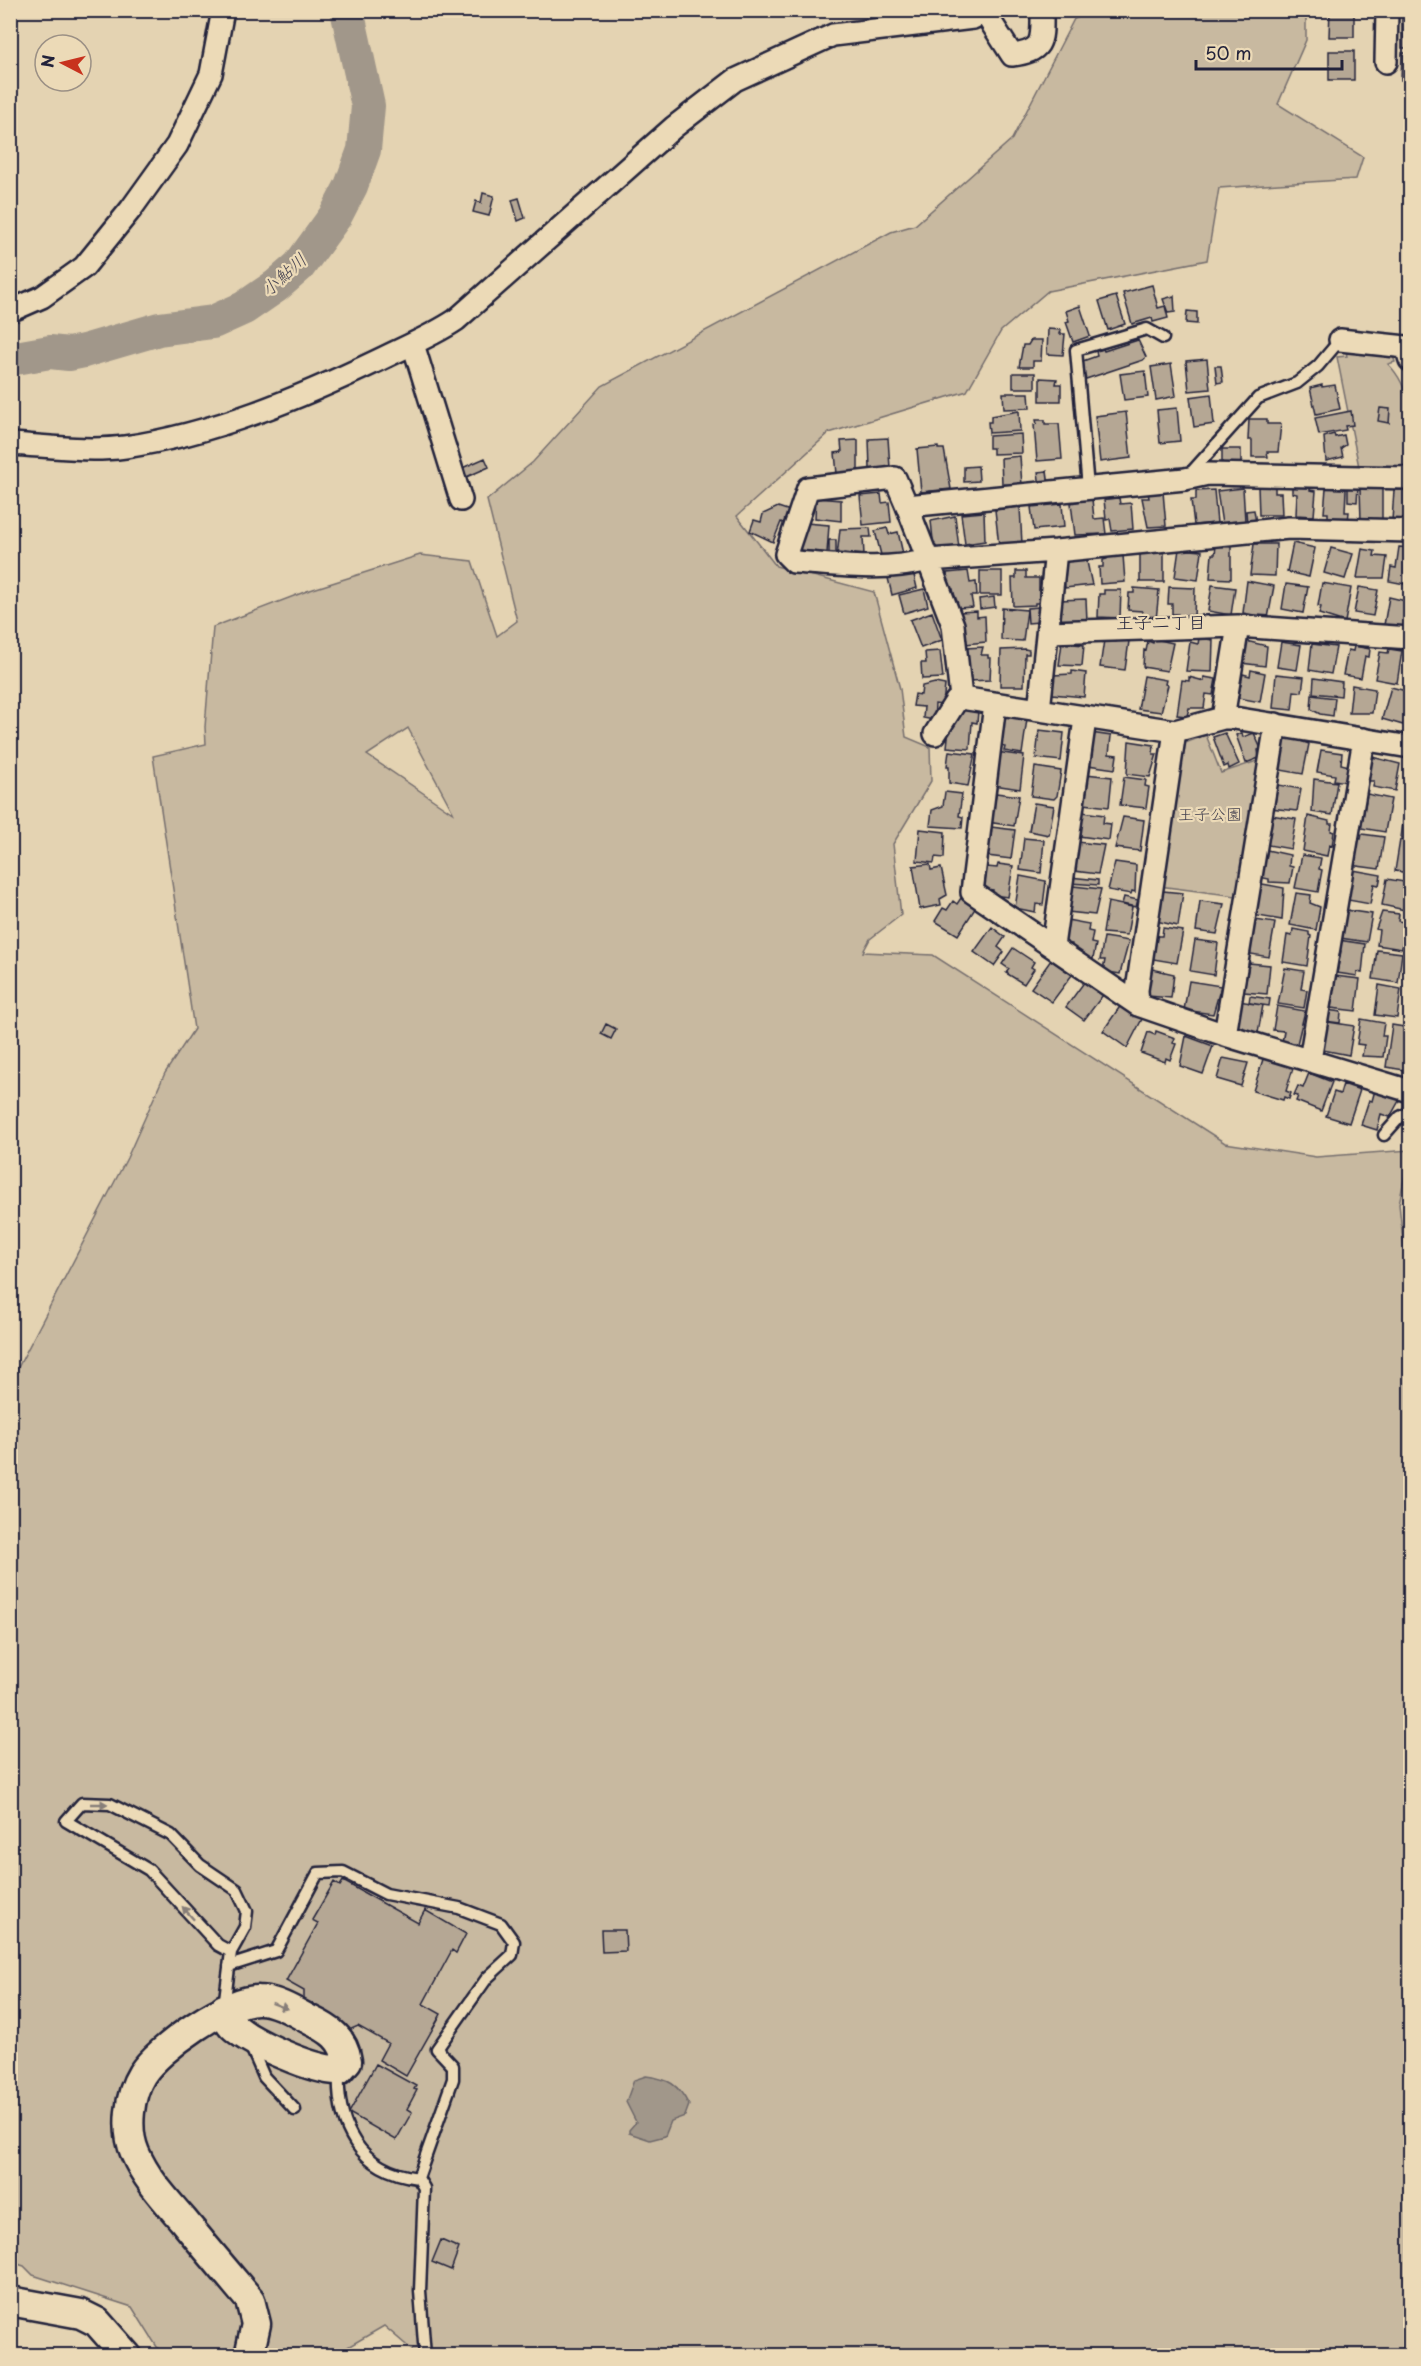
<svg xmlns="http://www.w3.org/2000/svg" width="1421" height="2366" viewBox="0 0 1421 2366" font-family="'Playpen Sans','Klee One',sans-serif">
	<style>
		.green { fill: #c8b9a0; stroke: #756e6e; stroke-width: 1.5; fill-rule: evenodd }
		.water { fill: #a1978a; stroke: #6e686a; stroke-width: 1.5 }
		.lines { fill: none; stroke-linecap: round; stroke-linejoin: round }
		.river { stroke: #a1978a; stroke-width: 34 }
		.building { fill: #b5a794; stroke: #22223b; stroke-width: 1.5 }
		.lane-casing { stroke: #22223b; stroke-width: 15 }
		.street-casing { stroke: #22223b; stroke-width: 26 }
		.secondary-casing { stroke: #22223b; stroke-width: 33 }
		.lane { stroke: #ecdab7; stroke-width: 10 }
		.street { stroke: #ecdab7; stroke-width: 21 }
		.secondary { stroke: #ecdab7; stroke-width: 28 }
		.oneway { fill: #877e79 }
		.labels { text-anchor: middle; dominant-baseline: central; stroke-width: 4.5; stroke-linejoin: round; paint-order: stroke }
		.park-label { font-size: 16px; fill: #43404f; stroke: #ecdab7 }
		.water-label { font-size: 18px; font-style: italic; fill: #484553; stroke: #ecdab7 }
		.neighbourhood-label { font-size: 18px; fill: #22223b; stroke: #ecdab7 }
	</style>
	<rect width="100%" height="100%" fill="#e4d3b2"/>
	<filter id="ink" filterUnits="userSpaceOnUse"><feTurbulence type="fractalNoise" baseFrequency=".0167" numOctaves="2"/><feDisplacementMap in="SourceGraphic" scale="12" xChannelSelector="R" yChannelSelector="G"/><feConvolveMatrix kernelMatrix="1 2 1 2 8 2 1 2 1" color-interpolation-filters="sRGB"/></filter>
	<g filter="url(#ink)">
		<path class="green" d="M1097 10 1306 11V40L1278 104 1363 157 1356 179 1219 188 1207 260 1048 291 1001 331 967 391 829 433 737 516 776 566 874 592 900 689 906 737 930 747 931 781 893 844 901 915 870 939 863 952 933 955 1225 1143 1316 1157 1410 1150 1399 1204 1407 1276 1410 1278V2355L419 2356 384 2326 334 2355H162L132 2307 33 2275 24 2266 11 2262 10 1383 127 1158 165 1073 194 1029 153 756 206 744 205 727 213 627 307 591 420 555 472 561 497 636 517 621 487 500 533 462 602 386 891 232 915 225 1012 139 1074 19ZM408 728 454 814 367 755Z
			M1345 346 1391 350 1395 362 1388 364C1417 393 1410 433 1410 472L1359 467 1337 357 1347 356Z
			M1206 735 1221 773 1260 760 1236 896 1159 886 1180 745Z"/>
		<path class="water" d="M646 2076C669 2079 678 2084 689 2105L685 2116 671 2121 665 2136 650 2140 629 2133V2130L636 2122 626 2102 634 2080Z"/>
		<g class="lines">
			<path class="river" d="M10 359 50 352 69 354 84 351 159 329 213 322 244 308 276 286 299 266 336 215 351 186 364 150 368 106 347 10"/>
		</g>
		<path class="building" d="M1330 10H1354V37H1329Z
			M1402 19H1410V48H1402Z
			M1329 51H1354V80H1329Z
			M1402 53H1410V80H1401Z
			M483 193 494 196 489 216 473 212 476 201 481 203Z
			M519 198 525 218 518 221 512 200Z
			M1152 285 1158 308 1165 306 1168 318 1153 322 1152 318 1132 324 1123 293Z
			M1116 296 1125 324 1108 330 1099 301Z
			M1174 296 1175 312 1168 313 1163 299Z
			M1080 306 1090 336 1073 342 1066 322 1069 321 1066 311Z
			M1187 311 1197 312V324L1186 323Z
			M1048 329 1061 330 1060 334H1065L1063 355 1047 354Z
			M1031 340H1042L1041 361H1033V367H1019L1023 345H1028Z
			M1138 340 1146 357 1143 360 1086 379 1080 362 1097 356 1096 351 1103 349 1104 351Z
			M1207 359 1210 389 1189 391 1186 361Z
			M1171 364 1176 396 1156 400 1151 367Z
			M1215 366H1221L1223 382 1217 383Z
			M1145 371 1148 397 1124 400 1120 374Z
			M1013 373H1035V388H1013Z
			M1040 378 1057 379 1056 384H1061V401H1040Z
			M1322 385V387L1335 385 1340 409 1316 414 1310 388Z
			M1003 393H1029L1030 408 1004 409Z
			M1211 394 1214 424 1194 427 1190 397Z
			M1177 408 1180 441 1160 443 1157 410Z
			M1380 408 1390 409 1389 423 1378 421Z
			M1019 411 1020 431 989 433 988 422H991V416Z
			M1351 411 1353 425 1345 426 1346 430 1319 435 1315 418Z
			M1126 412 1131 458 1100 462 1095 416Z
			M1249 419H1267V424H1281L1278 452H1267L1268 457H1252V440H1248Z
			M1036 420H1045V424H1059L1062 459 1037 461 1034 425 1037 424Z
			M1021 434 1022 453 993 454V448H989V436Z
			M1334 434 1335 437 1344 435 1346 445 1341 448 1343 457 1326 461 1324 437Z
			M888 438 890 468 870 469 869 439Z
			M858 440V472L837 474 835 453 842 452 841 441Z
			M938 447V449H944L951 489 921 492 917 449Z
			M1222 449H1241V463H1222Z
			M1020 456 1022 486 1002 484 1001 458Z
			M485 458 489 467 464 478 460 469Z
			M978 466 979 481 964 482V467Z
			M1047 471 1049 486 1040 487 1038 472Z
			M1292 485 1310 486V490L1316 491 1314 516 1296 515 1297 494 1292 493Z
			M1348 485 1358 486 1357 502 1348 501Z
			M1258 486H1275V493H1281L1282 515H1259Z
			M1243 488 1245 521 1222 524 1217 491Z
			M1326 488 1346 489 1345 512H1349L1348 521 1328 520V513H1324Z
			M1360 488H1382V520H1361Z
			M1214 490 1217 523 1194 525 1191 500H1196V491Z
			M1394 490H1410V521H1392Z
			M1163 492 1166 526 1148 527 1142 498H1149L1148 493Z
			M881 494 882 503 889 502 891 522 863 525 860 496Z
			M816 498 841 500V521L815 518Z
			M1119 498 1120 504 1131 503 1133 529 1112 531 1110 519 1106 520 1104 499Z
			M1092 499 1094 519 1104 518 1106 534 1075 535 1071 503Z
			M1062 504 1064 527 1034 530 1031 507Z
			M778 507 790 511 785 524 781 522 773 542 750 531 754 520 761 522 763 514Z
			M1020 507 1022 544 999 546 995 510Z
			M1254 510 1256 523 1247 524 1246 511Z
			M984 512 985 541 965 544 961 514Z
			M955 516 959 548 934 549 931 521Z
			M806 523 829 525 827 553 799 550 800 537H804Z
			M870 528 871 537H863L864 555 844 553V557H837L840 529Z
			M887 528 889 534 898 532 903 554 882 559 875 531Z
			M829 540H836V557L829 556Z
			M1293 543 1315 548 1309 577 1287 572Z
			M1254 544H1276L1275 576 1250 575Z
			M1216 546 1231 547V579L1210 578 1212 554H1215Z
			M1399 547 1410 548V585L1389 581 1391 567 1396 568Z
			M1331 548 1353 554 1345 579 1324 573Z
			M1179 549 1202 551 1198 580 1175 577Z
			M1362 549 1375 551 1374 556 1387 557 1384 578H1357Z
			M1140 552H1164V582H1140Z
			M1123 555 1125 582 1100 584 1099 567H1103V560L1107 559V556Z
			M1086 557 1092 585 1065 588 1062 560Z
			M913 571 917 588 892 595 888 578Z
			M968 571 970 583 976 582 977 596H971L973 607 957 608 953 589H948L947 573Z
			M980 571H1002V595H980Z
			M1016 571H1026V578H1039V603H1035V605L1013 606 1012 578H1016Z
			M1247 581 1274 586 1268 618 1243 613Z
			M1322 583 1351 588 1345 622 1319 614 1321 607 1318 606Z
			M1286 584 1308 587 1303 613 1282 609Z
			M1212 585 1235 588 1231 615 1208 611Z
			M1169 587 1195 588 1194 618 1178 617V614H1172V604H1168Z
			M1359 587 1378 590 1373 616 1354 613Z
			M1134 588 1159 590 1156 620 1141 619 1142 611 1128 610 1129 593H1134Z
			M924 589 928 606 904 613 899 595Z
			M1104 590H1121L1120 618 1098 617 1099 594H1104Z
			M994 597 995 607 980 609 979 599Z
			M1389 597 1406 601 1404 608H1407L1404 629 1384 625Z
			M1086 599 1087 621H1059V600Z
			M1039 607V622L1028 623 1027 608Z
			M1002 608 1027 610 1023 641 1001 640Z
			M977 611V617L985 616 986 642 965 644 959 612Z
			M932 612 942 640 921 648 910 620Z
			M1199 638 1213 640 1212 672 1186 671 1190 642 1198 644Z
			M1117 639 1129 641 1125 670 1100 667 1104 640 1116 642Z
			M1154 639 1173 643 1167 671 1143 667 1144 650 1146 651 1148 641 1153 643Z
			M1246 641 1267 646 1265 666 1241 663Z
			M1281 642 1301 645 1297 670 1277 667Z
			M1062 643 1084 645 1082 666 1059 665Z
			M1312 644 1336 647 1331 674 1309 670Z
			M1354 646 1370 649 1369 657 1365 656 1361 678 1343 675 1348 650 1353 651Z
			M983 647 981 655H988V658H991L990 680 969 681 966 648Z
			M1025 649 1029 650V654H1025L1024 686H1000L1001 650Z
			M1389 649 1402 651 1397 683 1375 679 1380 652 1388 653Z
			M940 651 943 678 922 679 921 663H926L925 652Z
			M1251 670 1265 673 1260 702 1238 698 1243 674 1250 676Z
			M1072 671 1086 673 1084 697 1052 694 1053 675 1072 674Z
			M1276 674 1304 677 1302 692 1294 691 1292 710 1273 708Z
			M1144 676 1166 680 1165 684 1168 685 1161 712 1138 709Z
			M1189 677 1204 681V677L1216 679 1213 695 1206 694 1204 708H1189L1187 716 1177 715 1182 680 1189 681Z
			M1314 678 1342 682 1341 696 1313 693Z
			M935 683 945 685 943 705 935 704 934 720 923 718 924 707 913 706 915 694 921 695 922 686Z
			M1352 685 1375 689 1372 713H1349Z
			M1391 687 1410 692V707L1403 725 1382 719Z
			M1312 695 1335 698 1333 716 1320 714 1311 709Z
			M959 709 978 711 977 723 972 722 970 749 947 747 949 728 955 723Z
			M1002 716 1027 719 1022 754 1004 751 1005 747 999 746Z
			M1039 730 1064 733 1061 761 1036 758Z
			M1091 733 1111 736 1109 754 1117 755 1115 769 1088 765Z
			M1225 733 1239 764 1229 769 1228 765 1224 767 1213 737Z
			M1242 733 1243 737 1254 733 1261 749 1258 750 1259 758 1246 763 1236 735Z
			M1286 736 1309 744 1303 774 1275 769 1281 738 1286 739Z
			M1129 741 1154 745 1153 754H1157L1150 777 1127 774Z
			M1321 750 1342 753 1341 764 1349 766 1346 782 1334 780 1335 775 1317 772Z
			M949 751 975 754 968 786 949 783V766H947Z
			M996 752 1024 756 1020 789 994 785Z
			M1372 757 1400 764 1395 791 1373 787 1374 781H1368Z
			M1408 762 1410 763V789L1405 788Z
			M1035 767 1061 771 1057 796 1054 799 1031 796Z
			M1086 774 1112 777 1109 807 1084 804Z
			M1124 777 1146 780 1145 786 1149 787 1146 808 1120 805Z
			M1314 779 1337 782 1332 815 1312 812Z
			M1273 784 1301 789 1297 811 1270 808Z
			M945 792 962 794 959 816 963 817 962 828 930 826 932 810 943 806Z
			M996 793 1019 796 1014 826 987 822 990 804H994Z
			M1367 794 1391 799 1385 832 1361 828Z
			M1034 803 1054 806 1049 835 1029 831Z
			M1405 807 1410 808V839L1401 838Z
			M1083 812 1104 815 1103 823 1111 824 1109 840 1079 836Z
			M1271 815 1296 819 1291 849 1268 845 1269 835H1265Z
			M1308 816 1329 821V824H1332L1331 831 1334 832 1332 846 1329 845 1327 856 1303 851Z
			M1123 817 1144 820 1140 851 1115 848Z
			M991 827 1015 830 1011 859 987 856Z
			M920 829 945 832 944 858 935 857 934 863 917 861Z
			M1362 834 1384 837 1379 869 1350 865 1354 837 1361 839Z
			M1024 838 1044 840 1041 873 1020 870Z
			M1400 840 1410 842V873L1395 871Z
			M1077 842 1104 845 1098 874 1074 871Z
			M1267 850 1290 855 1289 866 1293 867 1290 883 1269 882V879L1259 877 1263 853 1266 854Z
			M1302 855 1321 858 1319 869 1322 870 1318 892 1295 888Z
			M1115 862 1136 865 1135 892 1132 891 1131 894 1108 890Z
			M930 864 931 870 941 868 947 895 940 899 941 905 920 909 913 866Z
			M998 864 1013 866 1008 897 992 895 993 890 984 889 987 867 997 868Z
			M1353 870 1381 875 1379 885 1374 884 1370 904 1348 900Z
			M1020 876 1046 881 1043 905 1036 904 1035 912 1015 908Z
			M1070 877 1098 880V885L1070 883Z
			M1387 879 1410 883 1405 910 1382 905Z
			M1257 883 1284 888 1282 920 1252 915Z
			M1073 886 1101 889 1095 915 1068 912Z
			M1163 891 1183 893 1178 926 1156 921 1157 901H1162Z
			M1296 893 1311 895 1310 903 1320 907 1316 930 1290 925Z
			M1124 897 1138 900 1136 907 1122 904Z
			M961 898 976 907 958 935 935 921 943 908 947 910 953 901 957 904Z
			M1200 901 1224 904 1217 934 1196 931Z
			M1108 902 1132 907 1127 935 1103 933Z
			M1345 910 1372 914 1367 942 1340 938Z
			M1382 912 1399 914 1398 921 1409 923 1407 939 1403 938 1402 949 1377 945 1379 930 1376 929Z
			M1249 919 1275 923 1269 957 1245 953 1254 926 1248 925Z
			M1067 920 1089 924 1088 931 1093 932 1091 943 1096 944 1093 959 1081 957 1071 950 1072 944 1063 942Z
			M992 927 1005 937 998 947 1004 952 994 966 974 952Z
			M1163 928 1183 931 1177 963 1153 959 1157 936H1162Z
			M1293 929 1309 932V935L1311 936 1307 966 1283 962 1287 935 1292 936Z
			M1104 937 1129 941 1120 974 1103 971 1105 960H1100Z
			M1195 940 1218 943 1214 975 1190 971Z
			M1338 940 1365 944 1362 973 1357 972V976L1337 973 1341 951H1336Z
			M1013 948 1034 962 1031 967 1034 969 1024 984 1006 973 1009 969 1002 964Z
			M1377 950 1402 953 1398 983 1373 979Z
			M1051 960 1072 975 1052 1002 1031 988Z
			M1249 963 1270 965 1267 994 1244 992Z
			M1285 968 1304 971 1301 989 1307 990 1304 1008 1278 1004Z
			M1152 969 1174 974 1171 998 1148 996Z
			M1335 976 1360 979 1356 1011 1331 1008Z
			M1085 981 1103 995 1084 1020 1066 1007Z
			M1189 981 1221 986 1213 1014 1184 1010Z
			M1379 985 1401 989 1397 1018 1375 1015Z
			M1250 996 1270 999 1269 1006 1249 1003Z
			M1239 1001 1263 1005 1258 1033 1234 1029Z
			M1121 1005 1142 1019 1127 1048 1103 1031Z
			M1277 1006 1305 1011 1297 1044 1282 1042 1284 1031 1273 1030Z
			M1327 1010 1341 1012 1340 1023 1325 1021Z
			M1361 1019 1384 1023 1382 1036H1386L1383 1057 1362 1056 1364 1045 1357 1044Z
			M1328 1022 1354 1026 1349 1055 1323 1050Z
			M606 1024 616 1029 611 1039 601 1034Z
			M1392 1025 1410 1028V1042H1407L1405 1056 1410 1057V1071L1386 1067Z
			M1156 1031 1175 1038 1173 1043 1176 1044 1170 1060 1166 1058 1165 1062 1141 1053 1148 1032 1155 1035Z
			M1186 1036 1213 1046 1203 1074 1180 1066Z
			M1264 1056 1294 1065 1286 1091 1291 1093 1289 1099 1284 1097 1283 1100 1253 1091Z
			M1223 1058 1248 1063 1241 1086 1217 1079Z
			M1309 1073 1332 1082 1321 1111 1296 1101 1298 1096 1294 1095 1298 1086 1303 1088Z
			M1343 1084 1360 1090 1349 1123 1326 1116 1334 1092 1340 1094Z
			M1375 1090 1400 1099 1390 1117 1381 1114 1377 1130 1361 1125 1369 1100 1372 1101Z
			M343 1881 418 1923 425 1910 466 1934 456 1953 452 1950 423 2004 441 2014 406 2076 379 2060 388 2043 358 2026 340 2034 304 2014V1991L286 1981 318 1923 312 1920 334 1882 340 1886Z
			M601 1930H625L626 1951 602 1952Z
			M376 2064 416 2086 414 2089 417 2090 407 2109 412 2112 396 2140 349 2113Z
			M441 2240 459 2248 451 2270 432 2262Z"/>
		<g class="lines">
			<defs>
				<path id="lane" d="M1187 477 1258 398 1297 383 1318 366 1340 340
					M1088 488 1076 350 1147 329 1163 338
					M1384 1135 1400 1117 1410 1112
					M229 1966 276 1951 318 1873 343 1872 386 1894 459 1908 501 1924 514 1942 512 1955 487 1978 437 2049 453 2066V2079L418 2178C359 2171 336 2126 339 2070
					M224 2007 231 1952 245 1927 247 1911 237 1890 200 1865 171 1835 110 1804 82 1803 66 1821 149 1870 218 1945 231 1952
					M250 2045 264 2077 295 2110
					M418 2178 424 2188 420 2291 425 2356"/>
				<path id="street" d="M985 13 1012 55C1045 51 1042 40 1042 10
					M1386 62 1387 10
					M10 311 42 297 84 267 131 209 177 145 211 74 223 10
					M1340 340 1406 347 1410 360
					M413 344 461 500
					M10 444C48 446 87 452 125 447 213 434 300 398 379 360 405 347 432 336 456 320L674 127 735 80 833 35 973 18 988 10
					M907 506 895 478 808 488 786 554 794 562C840 565 883 572 928 560L907 506 1185 479 1208 474 1410 478
					M1410 531 1289 528 1056 551 928 560 953 625 961 698 1175 731 1223 718H1234L1410 747
					M1048 632 1238 626 1410 638
					M995 704 972 892 1138 1005 1225 1035 1410 1091
					M1039 710 1056 551
					M1223 718 1238 626
					M935 734 956 701 961 698
					M1053 946 1085 719
					M1138 1005 1137 990 1175 731
					M1225 1035 1276 724
					M1310 1060 1364 739"/>
				<path id="secondary" d="M224 2009C226 2014 228 2021 232 2025 250 2043 315 2071 339 2070L347 2061C344 2038 329 2029 310 2020 295 2012 276 2000 259 2000 228 1999 159 2048 142 2074 129 2095 125 2130 135 2153 146 2179 165 2199 183 2220 205 2247 228 2274 250 2300L256 2324 249 2356
					M10 2301 81 2314 97 2322 127 2356"/>
			</defs>
			<use href="#lane" class="lane-casing"/>
			<use href="#street" class="street-casing"/>
			<use href="#secondary" class="secondary-casing"/>
			<use href="#lane" class="lane"/>
			<use href="#street" class="street"/>
			<use href="#secondary" class="secondary"/>
		</g>
		<defs><path id="oneway-solid" d="M-6-.8H1V-3.2L6.5 0L1 3.2V.8H-6Z" transform="scale(1.5)"/></defs>
		<g class="oneway">
			<use href="#oneway-solid" transform="translate(99 1804)"/>
			<use href="#oneway-solid" transform="translate(188 1913) rotate(-132)"/>
			<use href="#oneway-solid" transform="translate(280 2006) rotate(20)"/>
		</g>
	</g>
	<g class="labels">
		<g class="park-label">
			<text x="1210" y="813">王子公園</text>
		</g>
		<g class="water-label">
			<text transform="translate(283 274) rotate(-42)">小鮎川</text>
		</g>
		<g class="neighbourhood-label">
			<text x="1161" y="621">王子二丁目</text>
		</g>
	</g>
	<rect width="1421" height="2366" fill="none" stroke="#ecdab7" stroke-width="36"/>
	<rect x="18" y="18" width="1385" height="2330" fill="none" stroke="#22223b" stroke-width="2" filter="url(#ink)"/>
	<g transform="translate(63 63) rotate(277)"><circle r="28" fill="#ecdab7" stroke="#9b9085" stroke-width="1.5"/>
	<path d="M0-4.5L10 22L0 15L-10 22Z" fill="#c8321e"/>
	<text y="-9" font-size="16" font-weight="bold" text-anchor="middle" fill="#22223b">N</text>
	</g>
	<path d="M1196 60v9h146v-9" fill="none" stroke="#22223b" stroke-width="3"/>
	<text x="1205" y="60" font-size="18" fill="#22223b" stroke="#ecdab7" stroke-width="4.5" paint-order="stroke">50 m</text>
</svg>
